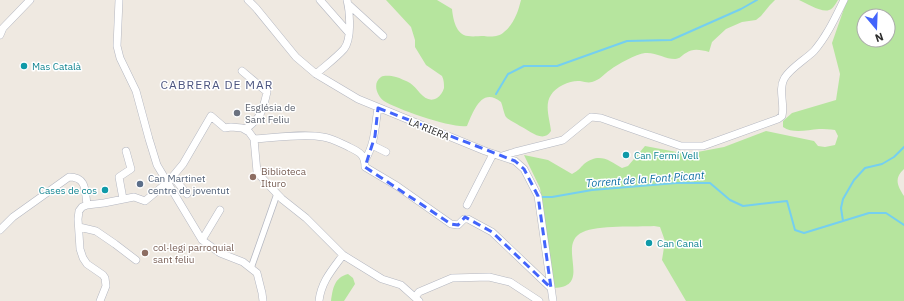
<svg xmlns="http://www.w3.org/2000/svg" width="904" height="301" viewBox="0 0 904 301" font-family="'IBM Plex Sans',sans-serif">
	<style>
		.green { fill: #b6e59e; fill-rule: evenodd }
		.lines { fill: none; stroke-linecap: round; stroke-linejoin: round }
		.stream { stroke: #75cff0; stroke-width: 2 }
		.pedestrian-casing { stroke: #b4b7c1; stroke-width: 7 }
		.minor-casing { stroke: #b4b7c1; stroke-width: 8 }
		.pedestrian { stroke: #fff; stroke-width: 5.5 }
		.minor { stroke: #fff; stroke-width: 7 }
		.marked { fill: none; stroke: #4264fb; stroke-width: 3; stroke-dasharray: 8 5; stroke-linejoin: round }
		.culture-dot { fill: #0f9aa8; stroke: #fff; stroke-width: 1.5 }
		.worship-dot { fill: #6b7280; stroke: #fff; stroke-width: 1.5 }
		.education-dot { fill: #8d6e63; stroke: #fff; stroke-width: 1.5 }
		.service-dot { fill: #5c6f8a; stroke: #fff; stroke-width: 1.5 }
		.labels { text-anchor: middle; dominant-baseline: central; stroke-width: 3; stroke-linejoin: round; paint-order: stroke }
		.culture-label { font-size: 10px; fill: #0d838f; stroke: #fff; text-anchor: start }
		.worship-label { font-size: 10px; fill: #5b616d; stroke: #fff; text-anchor: start }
		.street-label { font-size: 10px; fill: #2e2e2e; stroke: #fff }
		.education-label { font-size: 10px; fill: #785e54; stroke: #fff; text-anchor: start }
		.service-label { font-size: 10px; fill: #4e5e75; stroke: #fff; text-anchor: start }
		.water-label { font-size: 11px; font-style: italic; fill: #0d6fa3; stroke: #fff }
		.quarter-label { font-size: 12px; letter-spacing: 1px; fill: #4d5680; stroke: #fff }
	</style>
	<rect width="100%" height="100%" fill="#efe9e1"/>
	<path class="green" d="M386 0H437L452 9C453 19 456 35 468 36 473 37 478 36 484 36 491 37 499 37 504 32 514 24 518 12 521 0H775L770 5 761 16 756 20 742 22 726 29 712 42 709 52C701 50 693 48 686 53 682 55 680 59 675 59 665 59 656 52 645 53 636 54 618 64 610 70 604 74 600 80 592 82 588 83 585 82 580 81 571 80 556 86 551 95 544 105 550 120 551 131 543 144 529 130 520 126 516 123 510 121 506 117 504 114 503 107 501 102 481 86 473 113 467 126 454 129 396 109 384 101 377 96 372 83 381 77 385 75 391 76 396 77 400 78 406 81 410 83 418 88 425 105 437 98 440 96 443 92 444 88 444 84 444 80 442 76L426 65 415 47V40L411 27Z
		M799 0H838C836 3 833 9 829 10 822 13 806 3 799 0Z
		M847 0H904V169C894 178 897 185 904 196V301H686L662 260 665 241 660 227 654 226C637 227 597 225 583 232 555 244 594 287 554 288L540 188 524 155 548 160 572 174C578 171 580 168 584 164 599 152 609 160 622 168L628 166 645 146 687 154 724 147 766 131 814 141 818 146 825 147 835 145 838 136 835 130C830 129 824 129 819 129 807 130 793 134 783 127V121L792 113 836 100 840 74 832 43ZM864 16H888V40H864Z
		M348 274 353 278 355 284 344 301H331C333 288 334 278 348 274Z"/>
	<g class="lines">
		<path class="stream" d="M496 94 508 74 524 66H557L627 41 671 40 741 9 757 0
			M542 197H552L592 190 676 183H710L730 200 743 206 787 201 795 230 804 233 869 213H886L904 225
			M843 221 841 208 843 199 854 180 865 168 882 164 894 157 904 147"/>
		<defs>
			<path id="pedestrian" d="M251 268 277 194"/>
			<path id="minor" d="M119 0 117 46 120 58 136 91 149 139 157 165 202 240 220 253 243 262 257 273 262 293 263 301
				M248 0 256 8 296 57 316 74 358 99 485 151 515 161 524 169 538 196 553 301
				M320 0 349 33
				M348 4 383 36
				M0 35 3 28 30 0
				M242 71 267 92C263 110 261 119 245 129
				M316 74C325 66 336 58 344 49 352 39 350 12 347 0
				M254 139C274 138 303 133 323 137 332 138 340 143 349 147 359 152 365 154 365 167L397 186 451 224 458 225 464 219H468L492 232 551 288
				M372 145 386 152
				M502 156 515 152 563 140 591 117 601 118 681 146H703L778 119 782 116C785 104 778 90 784 79 789 69 806 59 814 51 827 36 835 18 844 0
				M365 160C375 144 375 126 378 108
				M173 177 187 194
				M123 199 119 177 131 169 126 151
				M467 205 493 154
				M79 227 96 231 115 244 136 260
				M0 230 13 217 69 177C87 177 85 191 87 205
				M202 240 220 210
				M415 297 419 292 452 278 489 277 510 282 539 301
				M100 301 106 286 105 278 103 275 87 264 83 258 80 249 78 219 79 211 82 207 87 205 104 203 134 197 145 201 168 182 183 164 211 116 225 128 231 127 242 128 249 132 254 139 257 172 263 179 282 199 306 218 343 255 382 279 401 285 419 301
				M319 301C321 282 332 270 343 255"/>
		</defs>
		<use href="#pedestrian" class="pedestrian-casing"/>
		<use href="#minor" class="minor-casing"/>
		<use href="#pedestrian" class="pedestrian"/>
		<use href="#minor" class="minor"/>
	</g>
	<path class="marked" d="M378 108 515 161 524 169 538 196 551 288 492 232 465 217 458 225 451 224 365 167 375 136Z"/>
	<g class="culture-dot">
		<circle cx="24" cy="66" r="4"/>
		<circle cx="626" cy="155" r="4"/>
		<circle cx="105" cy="190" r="4"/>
		<circle cx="649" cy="243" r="4"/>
	</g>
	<circle class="worship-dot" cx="237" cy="113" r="4"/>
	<g class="education-dot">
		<circle cx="253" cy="177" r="4"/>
		<circle cx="145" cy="253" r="4"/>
	</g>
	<circle class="service-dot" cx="140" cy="184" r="4"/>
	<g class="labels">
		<g class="culture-label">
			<text x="32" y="66">Mas Català</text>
			<text x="634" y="155">Can Fermí Vell</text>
			<text x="97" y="190" text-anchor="end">Cases de cos</text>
			<text x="657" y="243">Can Canal</text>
		</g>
		<g class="worship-label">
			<text x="245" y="107">Església de<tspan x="245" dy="12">Sant Feliu</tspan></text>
		</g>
		<g class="street-label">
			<text transform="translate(429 129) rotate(22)">LA RIERA</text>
		</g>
		<g class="education-label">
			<text x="261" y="171">Biblioteca<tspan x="261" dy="12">Ilturo</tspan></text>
			<text x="153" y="247">col·legi parroquial<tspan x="153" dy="12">sant feliu</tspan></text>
		</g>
		<g class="service-label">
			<text x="148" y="178">Can Martinet<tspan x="148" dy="12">centre de joventut</tspan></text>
		</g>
		<g class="water-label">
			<text transform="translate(645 179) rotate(-4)">Torrent de la Font Picant</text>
		</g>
		<g class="quarter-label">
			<text x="217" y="84">CABRERA DE MAR</text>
		</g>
	</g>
	<g transform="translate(876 28) rotate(161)"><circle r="19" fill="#ffffff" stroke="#ababab"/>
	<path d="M0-3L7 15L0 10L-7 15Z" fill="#4264fb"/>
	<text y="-6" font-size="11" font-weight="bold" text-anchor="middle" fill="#2e2e2e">N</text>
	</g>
</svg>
